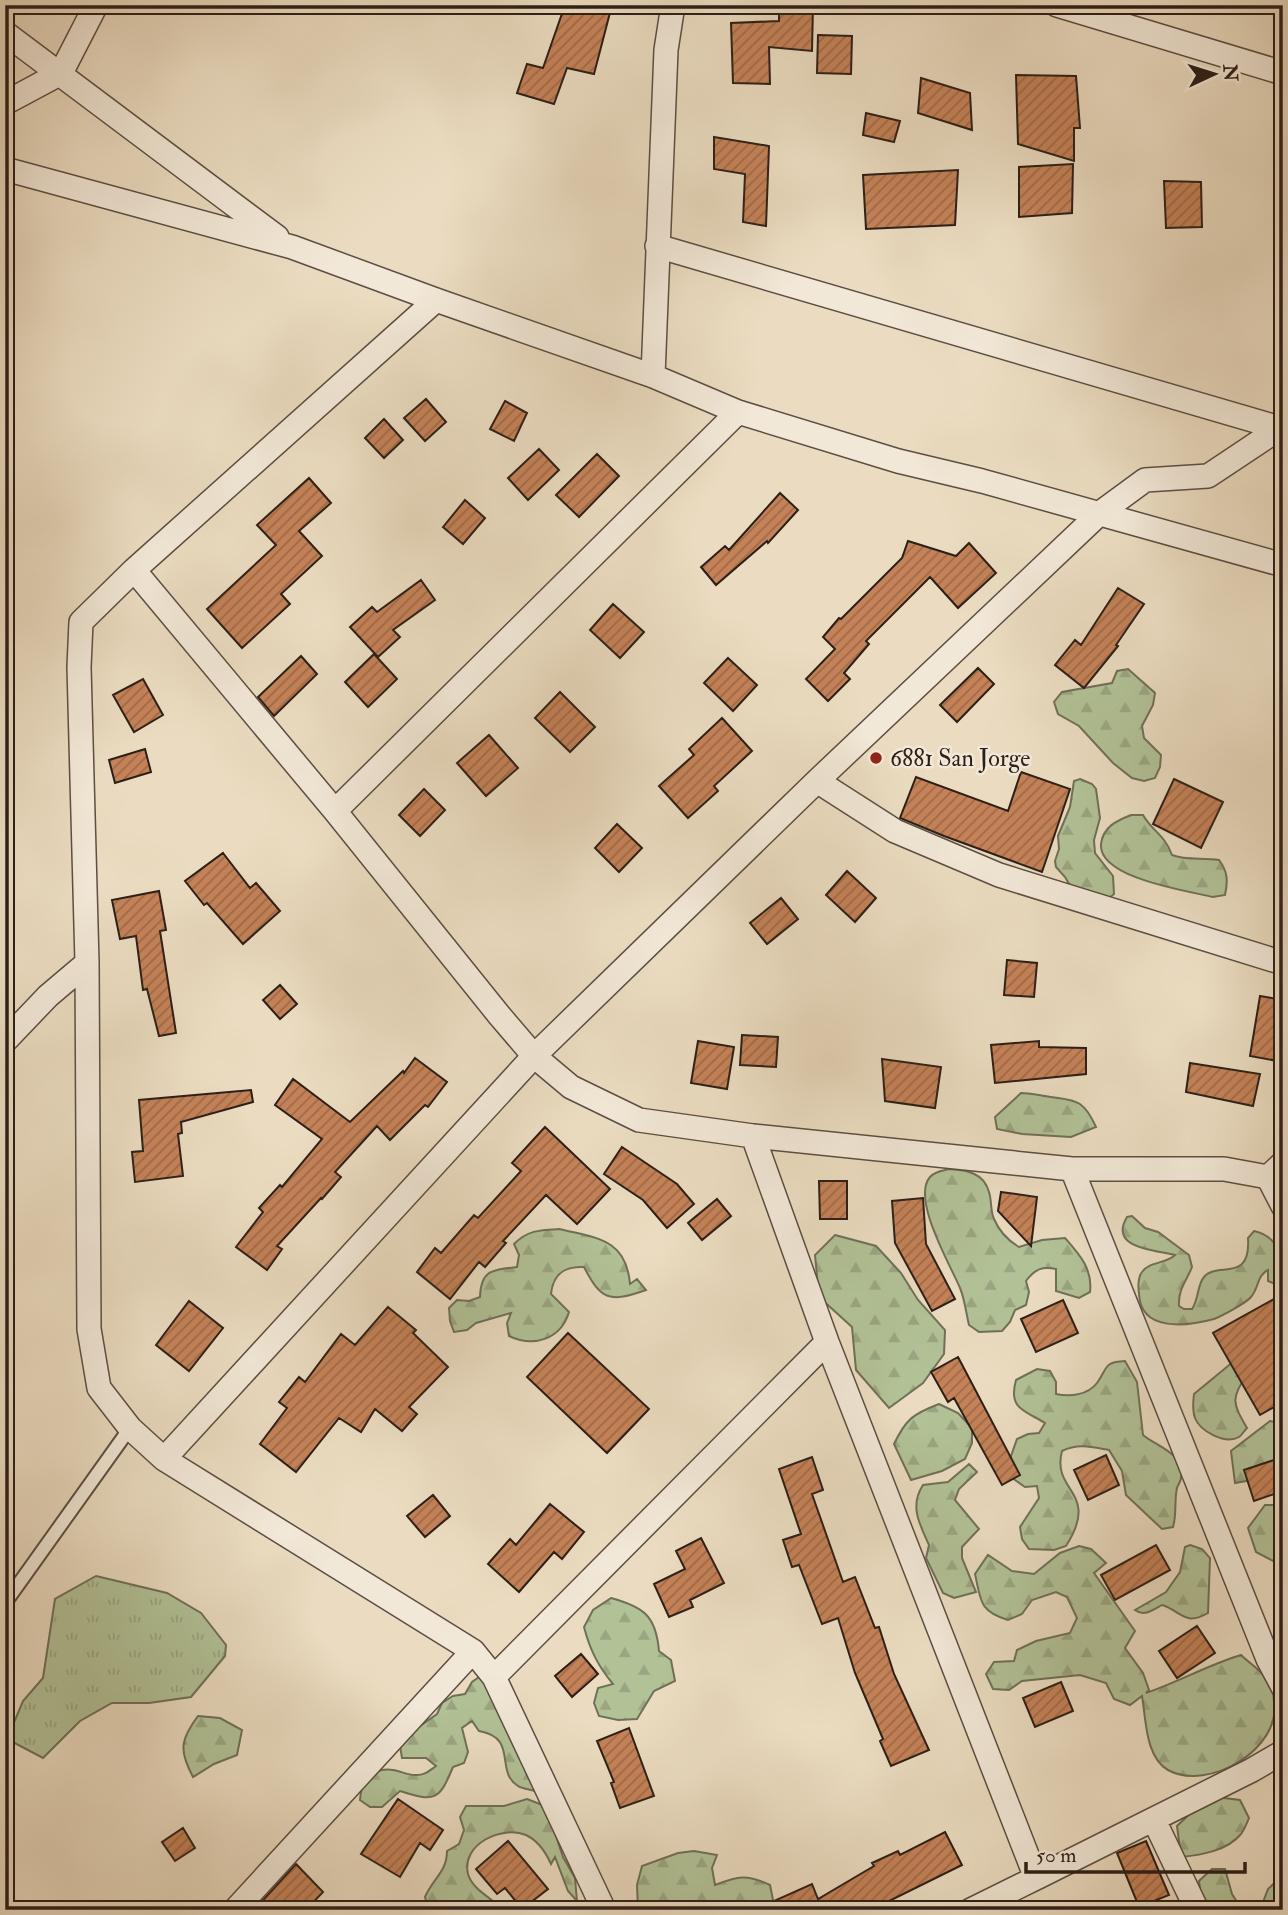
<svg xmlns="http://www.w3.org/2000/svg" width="1288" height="1915" viewBox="0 0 1288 1915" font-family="'IM FELL Double Pica',serif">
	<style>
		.grass { fill: url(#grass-tufts); stroke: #6f7058; stroke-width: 2 }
		.forest { fill: url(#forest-firs); stroke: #6f7058; stroke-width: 2 }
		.building { fill: url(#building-hatch); stroke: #2c1f18; stroke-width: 2 }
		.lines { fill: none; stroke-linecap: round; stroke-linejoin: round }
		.service-casing { stroke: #5c4e42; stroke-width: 16 }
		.minor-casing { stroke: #5c4e42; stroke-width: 26 }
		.service { stroke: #f2e8d7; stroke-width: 12 }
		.minor { stroke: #f2e8d7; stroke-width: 23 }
		.poi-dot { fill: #8f2418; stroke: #f2e8d7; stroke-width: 2.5 }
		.labels { text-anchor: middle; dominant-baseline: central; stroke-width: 5; stroke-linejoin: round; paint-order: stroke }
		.poi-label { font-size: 24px; fill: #2c1f18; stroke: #f2e8d7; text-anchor: start }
	</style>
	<defs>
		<pattern id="grass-tufts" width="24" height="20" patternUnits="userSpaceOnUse" patternTransform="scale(1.75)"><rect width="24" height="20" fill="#b2c297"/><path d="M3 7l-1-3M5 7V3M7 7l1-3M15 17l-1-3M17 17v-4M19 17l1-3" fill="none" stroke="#99a681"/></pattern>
		<pattern id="forest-firs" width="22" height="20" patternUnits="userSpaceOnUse" patternTransform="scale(1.75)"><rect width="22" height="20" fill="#b2c297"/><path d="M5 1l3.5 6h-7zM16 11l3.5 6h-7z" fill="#99a681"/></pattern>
		<pattern id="building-hatch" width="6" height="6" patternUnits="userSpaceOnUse" patternTransform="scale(1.75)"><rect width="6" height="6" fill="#c58258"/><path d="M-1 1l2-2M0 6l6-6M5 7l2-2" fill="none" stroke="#a06a48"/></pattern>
	</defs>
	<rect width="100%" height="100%" fill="#ebdcc1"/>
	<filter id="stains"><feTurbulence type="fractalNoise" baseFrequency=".00286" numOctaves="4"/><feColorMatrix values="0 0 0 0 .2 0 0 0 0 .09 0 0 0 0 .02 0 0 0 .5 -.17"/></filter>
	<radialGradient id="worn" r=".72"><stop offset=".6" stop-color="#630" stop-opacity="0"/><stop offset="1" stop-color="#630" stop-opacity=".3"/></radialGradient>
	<path class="grass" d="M96 1576 167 1593 201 1613 226 1645 225 1656 191 1697 149 1703H112L80 1721 43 1758 7 1739 23 1701 43 1678 55 1599Z"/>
	<path class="forest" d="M1128 669 1155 693 1153 705 1142 726 1144 738 1161 755 1160 767 1155 778 1144 781 1132 778 1113 763 1079 726 1058 714 1054 702 1062 692 1112 683 1117 671Z
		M1080 779 1092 784 1096 789 1100 818 1094 840 1095 853 1113 876 1114 894 1109 898 1075 894 1065 877 1056 867 1055 861 1059 849 1058 836 1070 807 1074 781Z
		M1131 815H1143C1152 831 1165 835 1172 855 1187 861 1203 857 1219 860 1228 872 1228 881 1225 895L1213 897C1188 891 1098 878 1101 844 1103 827 1116 821 1131 815Z
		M1021 1093C1030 1093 1037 1095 1045 1096 1073 1101 1082 1096 1096 1127L1071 1137 1022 1134 997 1129 995 1117Z
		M949 1169C967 1170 984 1173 989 1192 992 1201 990 1210 994 1219 999 1231 1009 1241 1019 1247L1042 1240 1065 1238C1079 1254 1093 1269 1090 1292L1079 1298 1056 1291V1269C1042 1266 1035 1269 1026 1281L1029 1292 1026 1305 1015 1310 1010 1322 1002 1331 979 1332 969 1325C966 1313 965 1300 960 1288 951 1266 911 1199 930 1177 935 1171 942 1171 949 1169Z
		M1132 1216 1145 1228 1158 1232 1189 1255 1192 1267C1186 1282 1178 1289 1179 1306L1184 1309H1192C1199 1299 1197 1285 1204 1277 1217 1261 1251 1284 1248 1238L1254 1231C1282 1237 1283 1263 1283 1287L1268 1281V1270C1257 1275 1259 1288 1251 1297 1246 1303 1222 1316 1214 1319 1188 1326 1140 1333 1139 1293 1138 1287 1138 1277 1142 1272 1150 1261 1166 1264 1175 1255 1156 1250 1108 1249 1127 1217Z
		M559 1229C596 1238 626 1238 630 1284L637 1279 646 1290C609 1303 601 1300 584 1267 564 1266 553 1274 551 1294L569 1312C561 1339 534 1348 509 1336L507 1323 511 1313 476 1323 467 1330 454 1332 450 1321 449 1308 457 1300 469 1301 480 1297C481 1269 493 1270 517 1267L519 1255 514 1244C528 1230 540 1230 559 1229Z
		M835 1235 876 1246 901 1273 918 1300 945 1330 944 1354 923 1383 889 1408 856 1370 852 1327 819 1297 815 1255Z
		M1125 1361 1137 1382 1143 1435C1157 1447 1184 1452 1181 1478 1181 1481 1178 1485 1177 1488 1174 1501 1177 1514 1173 1527L1162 1529 1126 1495 1122 1471 1109 1450C1092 1447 1078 1443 1062 1451 1051 1493 1101 1491 1066 1546L1054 1550 1029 1549 1022 1539 1020 1527 1039 1498 1037 1486 1025 1487 1005 1473 1017 1439 1028 1434 1039 1433 1045 1423C1024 1410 1008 1409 1016 1380L1037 1369 1050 1371 1056 1382V1394C1070 1397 1088 1395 1097 1383 1108 1368 1103 1362 1125 1361Z
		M1234 1361 1247 1375C1230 1398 1233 1404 1247 1428 1244 1431 1242 1435 1239 1437 1225 1445 1200 1431 1195 1418 1192 1410 1193 1402 1194 1394Z
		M939 1404 958 1413 972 1428V1443L965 1459 942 1471 911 1480 894 1444C906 1419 913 1414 939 1404Z
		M1270 1421 1283 1424V1469L1269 1477 1235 1483 1231 1451Z
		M969 1464 977 1472 959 1489 955 1500 979 1529 962 1547V1558L976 1592 954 1598 943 1593 926 1558 929 1545C920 1525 909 1506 923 1485L948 1482Z
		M1265 1505H1283V1566L1256 1552 1248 1528Z
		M1190 1545 1202 1549 1210 1558 1208 1613C1184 1627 1180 1610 1162 1605 1153 1610 1144 1617 1135 1610L1166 1592 1180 1572 1185 1547Z
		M1079 1546 1091 1549 1106 1563 1094 1573 1135 1631 1125 1648 1143 1673 1149 1690 1146 1693C1178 1682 1208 1665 1241 1655 1248 1662 1268 1676 1272 1685 1274 1689 1273 1696 1274 1701 1282 1749 1208 1792 1168 1770 1145 1757 1146 1718 1142 1696L1130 1705 1114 1699 1106 1683 1080 1675 1022 1681 1009 1690 993 1689 986 1674 994 1662 1014 1661 1017 1650 1036 1641 1070 1633 1077 1618 1067 1597 1056 1592 1032 1600 1022 1614 1008 1620C979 1611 981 1601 975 1574L988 1555 1012 1571 1034 1574 1060 1553Z
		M611 1598C644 1607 656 1616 659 1651L671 1660 675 1681 654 1691 637 1719 618 1720 599 1716 594 1703 598 1688 613 1684C598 1666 590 1650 584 1627L593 1610Z
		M482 1675 535 1791C530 1789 522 1789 518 1786 494 1771 519 1738 479 1731L472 1721 462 1728 468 1752 464 1763 453 1767C439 1801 435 1802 400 1791L382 1807H370L360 1800C361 1780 372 1767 393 1770 400 1771 408 1775 415 1775 424 1776 429 1771 436 1766L426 1758H402L400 1746 406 1736 437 1714 442 1703 453 1696 465 1694 472 1682Z
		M198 1716 220 1718 242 1730 237 1755 214 1764 193 1777C179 1751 180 1740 198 1716Z
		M1216 1797 1240 1800 1249 1818C1247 1823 1244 1830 1241 1834 1227 1851 1201 1855 1181 1857L1177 1826 1197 1807Z
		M527 1799 550 1808 555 1833 563 1857 575 1878 577 1901 568 1891 555 1857 551 1864C546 1853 537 1840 526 1835 502 1825 461 1844 468 1874 473 1891 492 1897 502 1910L428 1908 425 1897C433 1878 447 1872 447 1851L459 1844 464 1830 460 1817 466 1806H504Z
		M694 1851 717 1855 712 1868 715 1885C738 1876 747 1874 770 1885L773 1900 770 1910H638L637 1885 642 1866 678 1853Z
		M1212 1869H1225L1232 1894 1239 1905 1233 1910H1208L1201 1896 1199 1881Z
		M1283 1875V1910H1260L1268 1889Z"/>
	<path class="building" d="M565 5H612L594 74 567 68 554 104 517 93 527 64 543 68Z
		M779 5H813L812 51 769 47 770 84 733 83 731 23 779 21Z
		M818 35 852 36 851 74 817 73Z
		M1016 75 1076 76 1080 128H1074V161L1018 144Z
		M921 78 970 93 972 130 918 113Z
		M866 113 900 121 894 142 863 135Z
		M714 137 769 146 766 226 743 222 745 174 714 169Z
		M1073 164 1072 213 1019 217V167Z
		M958 170 955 225 866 229 863 175Z
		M1164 181 1201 182 1202 227 1166 228Z
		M426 399 446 422 425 441 404 418Z
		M505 401 527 413 514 441 490 429Z
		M384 419 403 440 384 458 365 438Z
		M539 449 559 470 528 500 508 478Z
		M597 454 619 476 579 517 556 495Z
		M309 478 331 503 299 531 322 556 281 594 290 604 242 648 207 609 276 545 257 525Z
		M780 493 798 510 768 543 767 541 716 585 701 567 725 546 729 550Z
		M465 500 485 518 463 544 443 527Z
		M908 541 956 556 969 543 996 573 958 608 930 577 866 641 869 644 844 673 850 679 828 701 806 679 835 649 823 637 839 618 841 619 902 558Z
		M421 580 435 600 393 630 400 637 378 657 350 627 372 607 377 612Z
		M1118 588 1144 604 1116 645 1118 646 1084 688 1055 665 1075 640 1081 645Z
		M613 604 644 632 620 658 590 630Z
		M374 654 397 679 368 707 345 682Z
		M301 656 317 674 274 716 258 697Z
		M728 658 757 685 733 711 704 683Z
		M978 668 994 684 957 722 940 705Z
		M143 679 163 715 134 732 113 695Z
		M560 692 595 727 570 752 535 718Z
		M722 718 752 751 714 786 718 791 688 818 659 786 694 755 689 749Z
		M489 735 518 768 486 796 457 763Z
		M145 749 151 772 115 783 109 760Z
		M1021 772 1070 789 1042 872 944 836 900 818 916 777 1008 811Z
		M1174 779 1223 802 1201 848 1153 824Z
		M424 789 445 810 420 836 399 815Z
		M617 824 642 848 619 872 595 848Z
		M223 853 250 888 256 883 280 911 243 944 207 903 204 905 185 881Z
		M847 871 876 898 855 922 826 895Z
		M159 891 166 930 160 931 176 1033 159 1036 147 989 143 990 136 936 120 939 112 900Z
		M781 898 798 919 767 944 750 923Z
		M1007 960 1037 963 1034 997 1004 995Z
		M280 985 297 1004 280 1019 263 1000Z
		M1260 996 1283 1000V1062L1250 1056Z
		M742 1035 778 1037 776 1067 740 1065Z
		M698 1041 734 1047 727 1089 691 1083Z
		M1039 1041V1047L1086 1048V1074L995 1083 991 1045Z
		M415 1058 447 1082 428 1107 425 1105 390 1140 377 1126 335 1172 341 1177 322 1199 321 1198 277 1246 282 1249 267 1270 236 1247 263 1212 259 1208 280 1185 282 1187 322 1139 275 1105 293 1079 350 1122 403 1071 404 1073Z
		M882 1059 941 1067 935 1108 885 1101Z
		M1190 1063 1260 1074 1253 1106 1186 1092Z
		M251 1090 253 1102 181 1122 182 1133 178 1134 183 1176 135 1182 132 1152 143 1151 139 1100Z
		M545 1127 610 1189 577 1224 546 1195 503 1241 506 1243 485 1267 479 1262 450 1299 417 1272 435 1248 441 1253 474 1215 478 1218 521 1171 512 1163Z
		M622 1147 677 1184 694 1204 667 1228 643 1200 604 1174Z
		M819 1181H847V1219H820Z
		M1001 1192 1037 1197 1031 1246 998 1211Z
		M923 1198 926 1244 955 1299 932 1311 895 1243 892 1201Z
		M717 1199 731 1216 702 1240 688 1223Z
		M1283 1294V1402L1260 1415 1213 1333Z
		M1063 1300 1078 1333 1036 1352 1021 1319Z
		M189 1301 223 1328 189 1371 156 1345Z
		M388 1307 416 1330 413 1333 448 1367 409 1407 417 1414 402 1431 375 1409 361 1432 339 1418 296 1472 260 1444 287 1408 279 1402 299 1377 305 1382 341 1334 355 1345Z
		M568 1333 649 1409 607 1453 527 1377Z
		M958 1357 1020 1475 1002 1485 954 1398 948 1402 931 1372Z
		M1106 1455 1119 1485 1088 1500 1074 1470Z
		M812 1457 823 1490 812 1494 843 1582 855 1577 875 1628 879 1627 894 1674 929 1750 891 1766 880 1741 883 1739 855 1673 838 1618 822 1624 799 1565 792 1567 783 1540 801 1534 779 1469Z
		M1283 1457V1491L1254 1501 1244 1470Z
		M433 1495 450 1516 425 1537 407 1516Z
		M550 1504 584 1532 562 1559 554 1552 519 1592 488 1564 510 1539 516 1545Z
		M701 1538 724 1583 690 1600 693 1607 669 1617 654 1584 685 1569 676 1551Z
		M1156 1545 1170 1570 1115 1600 1101 1575Z
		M1197 1626 1215 1653 1177 1678 1159 1651Z
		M581 1654 598 1674 572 1697 555 1676Z
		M1061 1682 1073 1711 1035 1727 1023 1698Z
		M629 1728 654 1796 620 1808 611 1783 614 1782 597 1741Z
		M398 1799 443 1830 430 1850 420 1843 400 1877 361 1854Z
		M183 1828 195 1848 175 1861 162 1842Z
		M945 1832 962 1865 871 1910H754L812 1884 818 1899 874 1866 872 1863 898 1851 900 1855Z
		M508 1841 548 1889 522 1909 505 1888 497 1894 476 1869Z
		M1146 1841 1169 1895 1139 1907 1117 1853Z
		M296 1864 323 1892 306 1910H254Z"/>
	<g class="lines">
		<defs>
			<path id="service" d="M5 1603 130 1428"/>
			<path id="minor" d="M1057 5 1283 73
				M1281 5 1283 7
				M5 33 277 237
				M5 103 61 73 96 5
				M5 169 292 247 436 300 653 376 738 412 898 461 982 481 1283 565
				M657 246 1283 429
				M436 300 134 570 81 622 79 667 87 963 89 1329 99 1388 130 1428 164 1459 473 1651 494 1677 604 1910
				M653 376 666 50 673 5
				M134 570 335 811 499 1015 534 1056 571 1087 639 1120 753 1136 1072 1169H1224L1268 1177 1283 1163
				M817 781 895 831 999 875 1283 963
				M335 811 738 412
				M5 1041 48 996 87 963
				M753 1136 827 1342 1036 1878 971 1910
				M1072 1169 1268 1659 1283 1687
				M1268 1177 1283 1206
				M164 1459 534 1056 817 781 1100 513 1145 480 1208 476 1280 428
				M494 1677 827 1342
				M1154 1820 1197 1910
				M1036 1878 1252 1770 1283 1752
				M235 1910 473 1651"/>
		</defs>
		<use href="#service" class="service-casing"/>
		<use href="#minor" class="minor-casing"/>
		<use href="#service" class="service"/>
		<use href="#minor" class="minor"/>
	</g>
	<circle class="poi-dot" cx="876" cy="758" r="7"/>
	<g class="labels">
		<g class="poi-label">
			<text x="890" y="758">6881 San Jorge</text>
		</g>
	</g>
	<rect width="1288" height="1915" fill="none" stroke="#ebdcc1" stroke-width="28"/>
	<rect x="7" y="7" width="1274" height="1901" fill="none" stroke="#2c1f18" stroke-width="3.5"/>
	<rect x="14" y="14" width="1260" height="1887" fill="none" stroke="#2c1f18" stroke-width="2"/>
	<g transform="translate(1214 74) rotate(86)" stroke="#f2e8d7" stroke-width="5" paint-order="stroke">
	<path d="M0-5L12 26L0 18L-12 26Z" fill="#2c1f18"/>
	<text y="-10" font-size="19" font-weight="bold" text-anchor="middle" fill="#2c1f18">N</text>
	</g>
	<path d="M1026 1862v10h219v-10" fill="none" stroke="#2c1f18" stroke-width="3.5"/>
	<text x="1036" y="1862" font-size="21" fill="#2c1f18" stroke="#f2e8d7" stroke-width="5" paint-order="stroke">50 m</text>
	<rect width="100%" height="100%" filter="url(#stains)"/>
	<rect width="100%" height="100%" fill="url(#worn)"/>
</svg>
